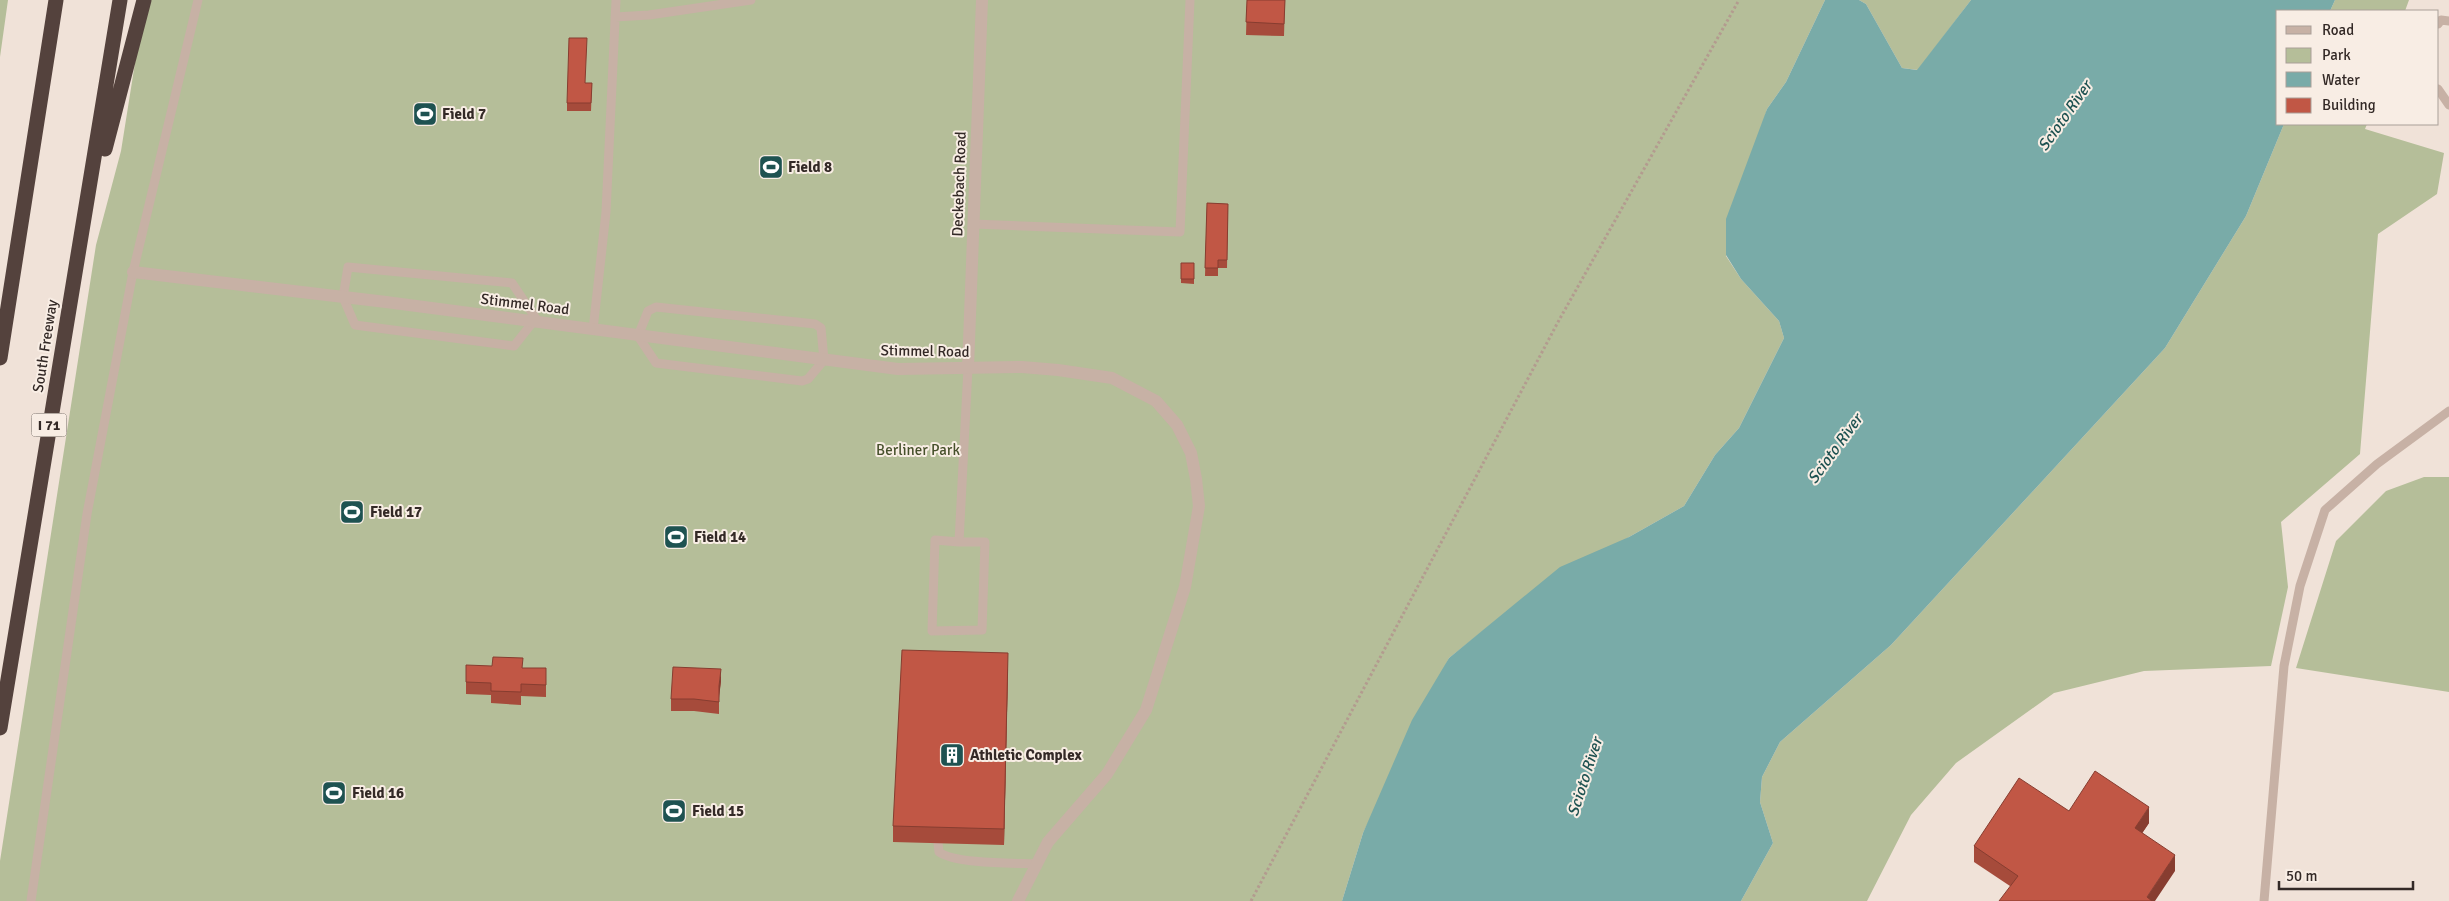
<svg xmlns="http://www.w3.org/2000/svg" width="2449" height="901" viewBox="0 0 2449 901" font-family="Signika,sans-serif">
	<style>
		.green { fill: #b5be99 }
		.water { fill: #79aba8 }
		.lines { fill: none; stroke-linecap: round; stroke-linejoin: round }
		.path { stroke: #b39b8f; stroke-width: 3; stroke-dasharray: 2.5 2.5; stroke-linecap: butt }
		.lane { stroke: #c7b1a5; stroke-width: 9 }
		.street { stroke: #c7b1a5; stroke-width: 12 }
		.highway { stroke: #54423d; stroke-width: 15 }
		.wall { fill: #a64b3b }
		.shaded-wall { fill: #873d30 }
		.building { fill: #c15745; stroke: #873d30 }
		.labels { text-anchor: middle; dominant-baseline: central; stroke-width: 4; stroke-linejoin: round; paint-order: stroke }
		.shield { fill: #f8ede4; stroke: #6e645f; stroke-width: 1 }
		.shield-label { font-size: 14px; font-weight: bold; fill: #332926 }
		.poi-label { font-size: 15px; font-weight: bold; fill: #332926; stroke: #f8ede4; text-anchor: start }
		.street-label { font-size: 15px; fill: #332926; stroke: #f8ede4 }
		.park-label { font-size: 15px; fill: #46502b; stroke: #f8ede4 }
		.water-label { font-size: 16px; font-style: italic; fill: #1e5251; stroke: #f8ede4 }
	</style>
	<rect width="100%" height="100%" fill="#f0e2d8"/>
	<path class="green" d="M0 0H8L0 57Z
		M145 0H1825L1786 82 1767 109 1726 256 1741 279 1779 321 1784 338 1739 428 1715 455 1684 506 1629 537 1503 615 1449 658 1363 833 1342 901H0V861L96 245 121 151Z
		M1859 0H1971L1918 70 1902 68 1866 4Z
		M2335 0H2409L2405 11H2330Z
		M2284 124H2367L2365 129 2444 153 2437 194 2378 234 2360 454 2281 522 2288 587 2271 666 2144 671 2054 693 1956 763 1911 815 1867 901H1741L1773 843 1760 802 1762 777 1780 742 1891 645 2165 348 2246 216Z
		M2424 477H2449V692L2296 668 2336 541 2386 491Z"/>
	<path class="water" d="M1825 0H1859L1866 4 1902 68 1917 70 1971 0H2335L2330 11H2278V124H2284L2246 216 2165 348 1891 645 1780 742 1762 777 1760 802 1773 843 1741 901H1342L1363 833 1412 720 1449 658 1560 567 1629 537 1684 506 1715 455 1739 428 1784 338 1779 321 1741 279 1726 255V219L1767 109 1786 82Z"/>
	<g class="lines">
		<path class="path" d="M1251 901 1558 322 1739 0"/>
		<path class="lane" d="M615 17 649 15 751 0
			M2438 24 2441 20 2449 21
			M2438 89 2449 105
			M973 224 1180 232 1190 0
			M656 307 815 324 821 328 824 360 808 379 802 381 656 363 638 336 648 311Z
			M533 322 514 346 355 325 343 297 348 267 512 283 539 323
			M593 330 606 212 616 0
			M959 542H985L982 630 932 631 935 540 959 542 968 368
			M938 843 939 852C955 864 1015 863 1037 864
			M31 901 87 514 133 272 198 0
			M2264 901 2284 666 2300 586 2325 510 2377 464 2449 411"/>
		<path class="street" d="M133 272 386 302 898 369 1022 367 1058 370 1112 378 1156 401 1177 425 1191 453 1196 479 1199 506 1185 587 1146 710 1107 774 1048 842 1018 901
			M968 368 982 0"/>
		<path class="highway" d="M105 149 144 0
			M0 358 56 0
			M0 728 120 0"/>
	</g>
	<path class="wall" d="M1247 0H1285L1284 36 1246 35Z
		M586 83H592L591 111H567V103Z
		M1207 203 1228 204 1227 268H1218V276H1205Z
		M1181 263H1194V284L1181 283Z
		M523 668 546 681V697L521 696V705L491 703V695L466 694V682Z
		M1008 669 1004 845 893 842V826Z
		M721 681 719 695V714L694 711H671V699Z
		M2069 811 2149 823 2142 833 2175 871 2010 886 1974 862V846Z"/>
	<path class="shaded-wall" d="M1008 653V669L1004 845V829Z
		M721 669V681L719 698V686Z
		M2149 807V823L2135 844V828Z
		M2175 855V871L2155 901H2147V897Z"/>
	<path class="building" d="M1247 0H1285L1284 24 1246 22Z
		M569 38H587L585 83H592L591 103H567Z
		M1207 203 1228 204 1227 260H1218V268H1205Z
		M1181 263H1194V279H1181Z
		M902 650 1008 653 1004 829 893 826Z
		M493 657 523 658 522 668H546V685L521 684V692L491 691V683L466 682V665L492 666Z
		M673 667 721 669 719 686V702L694 699H671Z
		M2095 771 2149 807 2135 828 2175 855 2147 897 2152 901H1999L2018 876 1974 846 2019 778 2069 811Z"/>
	<defs>
		<symbol id="stadium-square" viewBox="-11 -11 22 22"><rect x="-9" y="-9" width="18" height="18" rx="4" fill="#1e5251" stroke="#f8ede4"/><path d="M0-5a6.5 5 0 1 0 0 10a6.5 5 0 1 0 0-10ZM-3.5-1.8h7v3.6h-7Z" fill="#fff"/></symbol>
		<symbol id="building-square" viewBox="-11 -11 22 22"><rect x="-9" y="-9" width="18" height="18" rx="4" fill="#1e5251" stroke="#f8ede4"/><path d="M-4-6H4V6H1V3H-1V6H-4ZM-2.5-4.3h1.7v1.8h-1.7ZM.8-4.3h1.7v1.8H.8ZM-2.5-1h1.7V.8h-1.7ZM.8-1h1.7V.8H.8Z" fill="#fff"/></symbol>
	</defs>
	<g fill-rule="evenodd">
		<use href="#stadium-square" x="411" y="100" width="28" height="28"/>
		<use href="#stadium-square" x="757" y="153" width="28" height="28"/>
		<use href="#stadium-square" x="338" y="498" width="28" height="28"/>
		<use href="#stadium-square" x="662" y="523" width="28" height="28"/>
		<use href="#building-square" x="938" y="741" width="28" height="28"/>
		<use href="#stadium-square" x="320" y="779" width="28" height="28"/>
		<use href="#stadium-square" x="660" y="797" width="28" height="28"/>
	</g>
	<g class="labels">
		<rect class="shield" x="31.5" y="413.5" width="35" height="23" rx="4"/>
		<g class="shield-label">
			<text x="49" y="425">I 71</text>
		</g>
		<g class="poi-label">
			<text x="442" y="114">Field 7</text>
			<text x="788" y="167">Field 8</text>
			<text x="370" y="512">Field 17</text>
			<text x="694" y="537">Field 14</text>
			<text x="970" y="755">Athletic Complex</text>
			<text x="352" y="793">Field 16</text>
			<text x="692" y="811">Field 15</text>
		</g>
		<g class="street-label">
			<text transform="translate(959 184) rotate(-88)">Deckebach Road</text>
			<text transform="translate(525 304) rotate(7)">Stimmel Road</text>
			<text transform="translate(45 346) rotate(-81)">South Freeway</text>
			<text transform="translate(925 351) rotate(1)">Stimmel Road</text>
		</g>
		<g class="park-label">
			<text x="918" y="450">Berliner Park</text>
		</g>
		<g class="water-label">
			<text transform="translate(2065 116) rotate(-55)">Scioto River</text>
			<text transform="translate(1835 449) rotate(-54)">Scioto River</text>
			<text transform="translate(1585 777) rotate(-72)">Scioto River</text>
		</g>
	</g>
	<rect x="2276" y="10" width="162" height="115" fill="#f8ede4" stroke="#a99f98"/>
	<rect x="2286" y="26" width="25" height="8" fill="#c7b1a5" stroke="#a99f98"/>
	<text x="2322" y="35" font-size="15" fill="#332926">Road</text>
	<rect x="2286" y="48" width="25" height="15" fill="#b5be99" stroke="#a99f98"/>
	<text x="2322" y="60" font-size="15" fill="#332926">Park</text>
	<rect x="2286" y="72" width="25" height="15" fill="#79aba8" stroke="#a99f98"/>
	<text x="2322" y="85" font-size="15" fill="#332926">Water</text>
	<rect x="2286" y="98" width="25" height="15" fill="#c15745" stroke="#a99f98"/>
	<text x="2322" y="110" font-size="15" fill="#332926">Building</text>
	<path d="M2279 881v8h134v-8" fill="none" stroke="#332926" stroke-width="2.5"/>
	<text x="2286" y="881" font-size="15" fill="#332926" stroke="#f8ede4" stroke-width="4" paint-order="stroke">50 m</text>
</svg>
